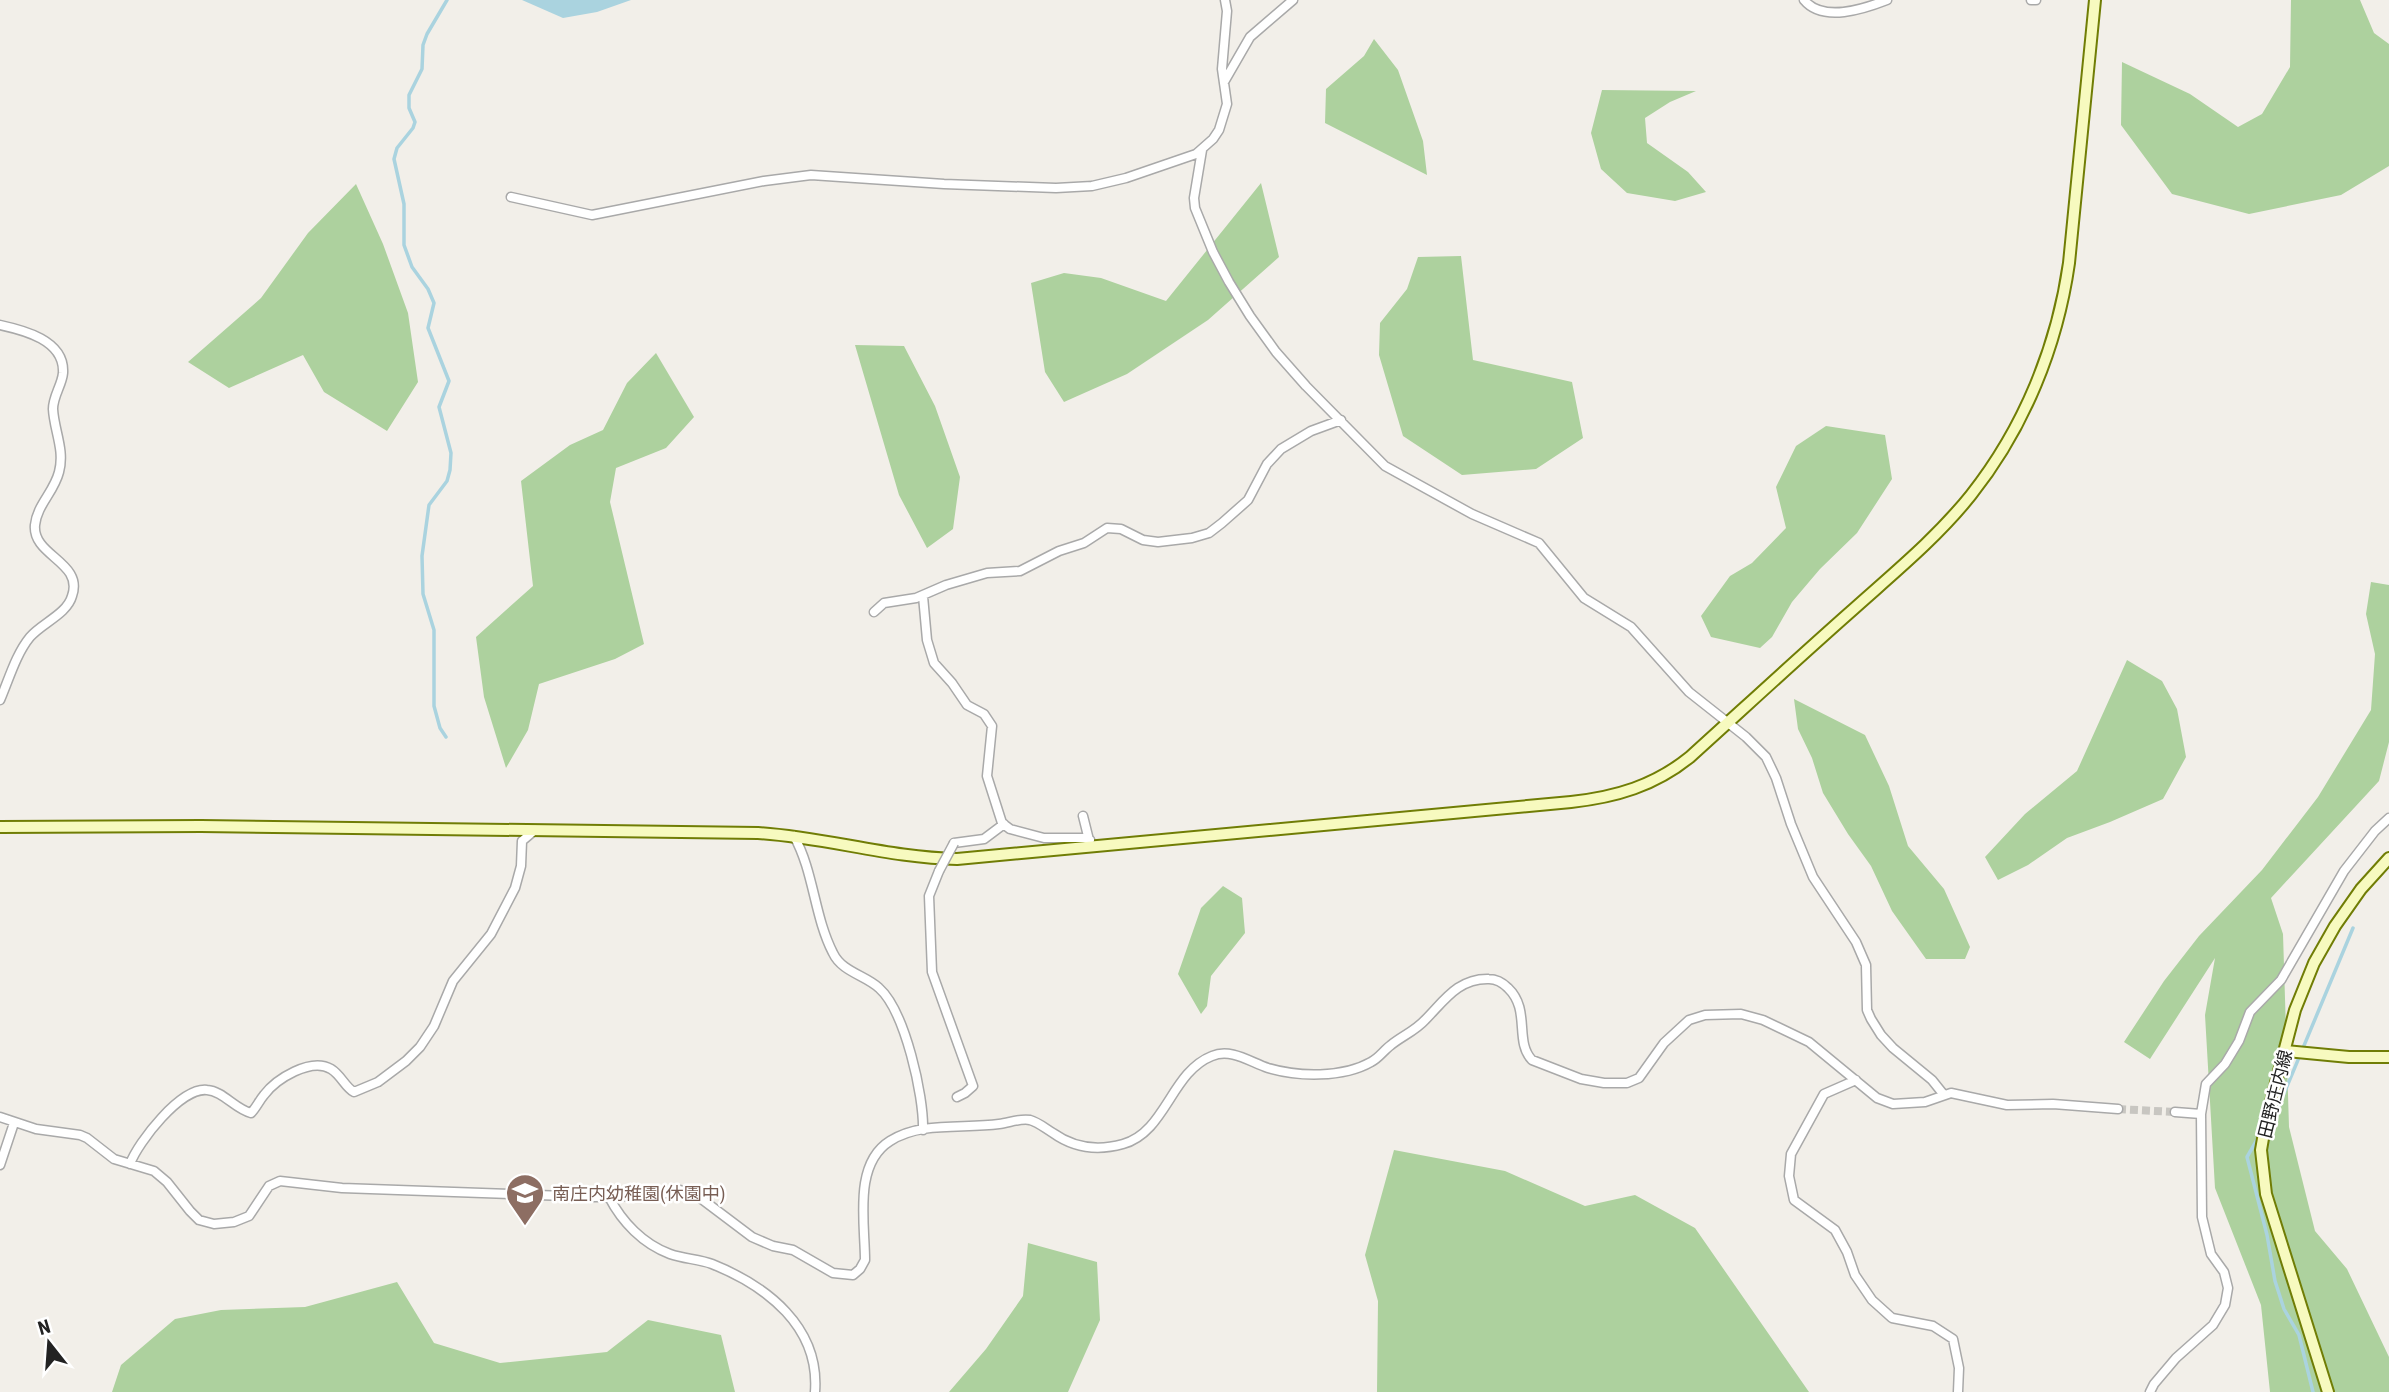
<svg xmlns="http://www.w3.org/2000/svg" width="2389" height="1392" viewBox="0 0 2389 1392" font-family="'Roboto Condensed','Noto Sans JP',sans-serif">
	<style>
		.forest { fill: #add19e }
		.water { fill: #aad3df }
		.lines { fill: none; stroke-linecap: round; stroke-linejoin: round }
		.stream { stroke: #aad3df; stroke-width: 3.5 }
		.street-tunnel { stroke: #c8c6c1; stroke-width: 8; stroke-dasharray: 8 4; stroke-linecap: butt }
		.street-casing { stroke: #a9a9a9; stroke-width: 11 }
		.secondary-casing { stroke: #707d05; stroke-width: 14 }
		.street { stroke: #fff; stroke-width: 8 }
		.secondary { stroke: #f7fabf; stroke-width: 10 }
		.street-bridge-casing { stroke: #a9a9a9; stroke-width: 11; stroke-linecap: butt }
		.street-bridge { stroke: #fff; stroke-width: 8 }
		.labels { text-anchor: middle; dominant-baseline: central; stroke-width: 5; stroke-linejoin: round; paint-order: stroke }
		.street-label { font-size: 18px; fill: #222; stroke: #fff }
		.education-label { font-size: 18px; fill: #785e54; stroke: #fff; text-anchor: start }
	</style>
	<rect width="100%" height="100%" fill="#f2efe9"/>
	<path class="forest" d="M2291 0H2360L2374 33 2389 44V166L2341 195 2249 214 2172 194 2121 125 2122 62 2190 94 2238 127 2262 114 2290 67Z
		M1374 39 1398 70 1423 141 1427 175 1325 123 1326 89 1364 56Z
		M1602 90 1696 91 1670 102 1645 118 1647 143 1688 172 1706 192 1675 201 1627 193 1601 169 1591 133Z
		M1261 183 1279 257 1208 320 1127 374 1064 402 1045 372 1031 283 1064 273 1101 278 1166 301Z
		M356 184 383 244 408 313 418 382 387 431 324 392 303 355 229 388 188 362 261 298 308 233Z
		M1461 256 1473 360 1572 382 1583 438 1536 469 1462 475 1403 436 1379 355 1380 323 1407 289 1418 257Z
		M855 345 904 346 935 406 960 477 953 529 927 548 899 495Z
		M656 353 694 417 666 448 616 468 610 502 644 644 615 659 539 684 528 730 506 768 484 697 476 637 533 586 521 481 570 445 603 430 627 383Z
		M1826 426 1885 435 1892 479 1857 533 1820 569 1792 602 1772 637 1760 648 1711 637 1701 616 1730 576 1752 563 1786 528 1776 487 1796 446Z
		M2371 582 2389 585V742L2379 781 2271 898 2283 934 2289 1127 2315 1231 2347 1269 2389 1357V1392H2270L2261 1305 2215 1188 2205 1015 2215 958 2150 1059 2124 1042 2164 981 2199 936 2262 870 2318 797 2371 710 2375 654 2366 614Z
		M2127 660 2162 681 2177 709 2186 757 2163 799 2110 822 2067 838 2028 865 1998 880 1985 857 2025 814 2077 771Z
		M1794 699 1865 735 1889 786 1908 846 1944 889 1970 947 1965 959H1926L1892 911 1871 866 1848 834 1823 793 1812 758 1798 729Z
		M1223 886 1242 898 1245 933 1211 976 1207 1006 1201 1014 1178 974 1201 908Z
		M1394 1150 1505 1171 1585 1206 1635 1195 1695 1228 1809 1392H1377L1378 1301 1365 1255Z
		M1028 1243 1097 1262 1100 1320 1068 1392H949L986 1349 1023 1296Z
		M397 1282 434 1343 500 1363 607 1352 648 1320 721 1335 735 1392H112L121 1365 175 1319 221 1310 305 1307Z"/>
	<path class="water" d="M522 0H631L597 12 563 18Z"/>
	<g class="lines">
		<path class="stream" d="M446 737 440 728 434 706V630L423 594 422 556 429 505 447 481 450 470 451 453 439 407 449 381 428 328 434 303 428 289 412 267 404 245V204L394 159 397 148 413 128 415 122 409 108V95L422 69 423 45 427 34 447 0
			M2270 1120 2278 1108 2353 928
			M2258 1138 2247 1157 2267 1235 2275 1281 2284 1309 2299 1335 2313 1392"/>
		<path class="street-tunnel" d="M2118 1109 2175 1112"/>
		<defs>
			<path id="street" d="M1804 0C1823 23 1864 9 1887 0
				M2031 0H2036
				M1224 82 1250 37 1293 0
				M1202 150 1194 198 1195 208 1213 252 1229 282 1250 316 1276 352 1306 386 1385 466 1472 514 1539 543 1584 598 1631 627 1689 692 1746 737 1766 757 1776 778 1791 824 1813 877 1856 942 1866 965 1867 1010 1871 1019 1881 1035 1893 1048 1932 1080 1944 1095
				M511 197 592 215 764 181 811 175 944 184 1056 188 1092 186 1126 178 1196 154 1213 139 1219 130 1227 104 1222 69 1227 11 1225 0
				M0 325C23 330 65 340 63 373 62 385 53 396 53 409 54 430 65 450 59 472 54 492 37 505 35 525 32 556 84 562 72 596 67 614 42 623 30 637 16 654 9 679 0 700
				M923 596 927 640 934 663 952 683 967 705 984 714 992 726 987 776 1002 823 1010 829 1044 838H1084L1090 840
				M874 612 884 603 916 598 946 585 987 573 1020 571 1059 551 1084 543 1107 528 1121 529 1143 540 1158 542 1192 538 1209 533 1222 523 1248 500 1267 464 1281 449 1311 431 1341 420
				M1083 816 1090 844
				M794 836C814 872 814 916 833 953 842 972 865 975 879 988 905 1011 924 1096 923 1130
				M954 843 984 839 1004 824
				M939 871 929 896 932 972 973 1086 965 1093 957 1097
				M1856 1080 1824 1094 1791 1154 1789 1176 1794 1200 1835 1230 1847 1252 1855 1275 1872 1300 1892 1318 1933 1326 1953 1339 1959 1368 1958 1392
				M2175 1112 2201 1114
				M0 1117 36 1129 80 1135 87 1138 114 1159 154 1171 167 1182 190 1211 199 1220 214 1224 234 1222 249 1216 269 1186 280 1181 342 1188 595 1197 657 1195 680 1190 695 1194 752 1237 773 1246 793 1250 833 1273 853 1275 860 1269 865 1260C865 1223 853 1164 890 1141 921 1121 963 1129 999 1124 1009 1123 1020 1118 1030 1120 1038 1122 1046 1129 1053 1133 1074 1148 1098 1151 1123 1144 1166 1132 1171 1072 1212 1056 1231 1048 1250 1062 1268 1068 1298 1077 1343 1078 1371 1062 1379 1058 1384 1050 1391 1045 1402 1036 1415 1031 1425 1020 1444 1001 1458 978 1489 979 1497 979 1503 983 1508 988 1531 1010 1514 1041 1532 1060L1581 1079 1604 1083H1627L1639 1078 1664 1043 1689 1020 1705 1015 1741 1014 1763 1020 1809 1042 1877 1098 1893 1104 1925 1102 1951 1093 2007 1105 2053 1104 2118 1109
				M130 1164C138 1142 181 1087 207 1090 223 1091 235 1109 251 1113 256 1108 259 1101 264 1095 276 1079 311 1057 331 1069 341 1075 345 1087 354 1092L378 1082 406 1061 420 1047 434 1026 453 981 491 934 515 888 521 866 522 841 535 830
				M0 1165 14 1123
				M609 1197C622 1222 643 1244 670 1254 684 1259 699 1259 712 1264 767 1286 820 1327 815 1392
				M2150 1392 2154 1384 2176 1358 2213 1325 2225 1305 2228 1288 2224 1272 2211 1254 2202 1217 2201 1114 2206 1084 2225 1064 2239 1041 2250 1012 2281 980 2344 871 2375 831 2389 818"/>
			<path id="secondary" d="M0 827 201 826 758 833C825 837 890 858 957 859L1571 802C1616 797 1654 786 1690 757 1743 709 1795 661 1848 614 1890 576 1935 540 1971 495 2024 428 2057 347 2069 263L2095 0
				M2285 1051 2349 1057H2389
				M2328 1392 2266 1194 2261 1150 2266 1121 2295 1010 2314 963 2335 926 2361 889 2389 858"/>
		</defs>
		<use href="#street" class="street-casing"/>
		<use href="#secondary" class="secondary-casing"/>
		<use href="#street" class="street"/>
		<use href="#secondary" class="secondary"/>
		<defs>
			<path id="street-bridge" d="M939 871 954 843"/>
		</defs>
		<use href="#street-bridge" class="street-bridge-casing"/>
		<use href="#street-bridge" class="street-bridge"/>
	</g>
	<defs>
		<symbol id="school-pin" viewBox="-11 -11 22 30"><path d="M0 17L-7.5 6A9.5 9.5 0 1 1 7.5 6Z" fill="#8d6e63" stroke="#fff"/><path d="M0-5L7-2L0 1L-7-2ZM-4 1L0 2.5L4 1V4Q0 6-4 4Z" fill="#fff"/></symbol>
	</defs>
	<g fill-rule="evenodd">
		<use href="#school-pin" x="503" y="1171" width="44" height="60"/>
	</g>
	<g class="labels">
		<g class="street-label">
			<text transform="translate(2275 1094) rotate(-76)">田野庄内線</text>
		</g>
		<g class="education-label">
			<text x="552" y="1193">南庄内幼稚園(休園中)</text>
		</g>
	</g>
	<g transform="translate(49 1343) rotate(343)" stroke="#ffffff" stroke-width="5" paint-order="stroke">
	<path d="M0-5L12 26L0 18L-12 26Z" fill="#222222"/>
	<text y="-10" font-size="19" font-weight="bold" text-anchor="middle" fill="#222222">N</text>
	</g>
</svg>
